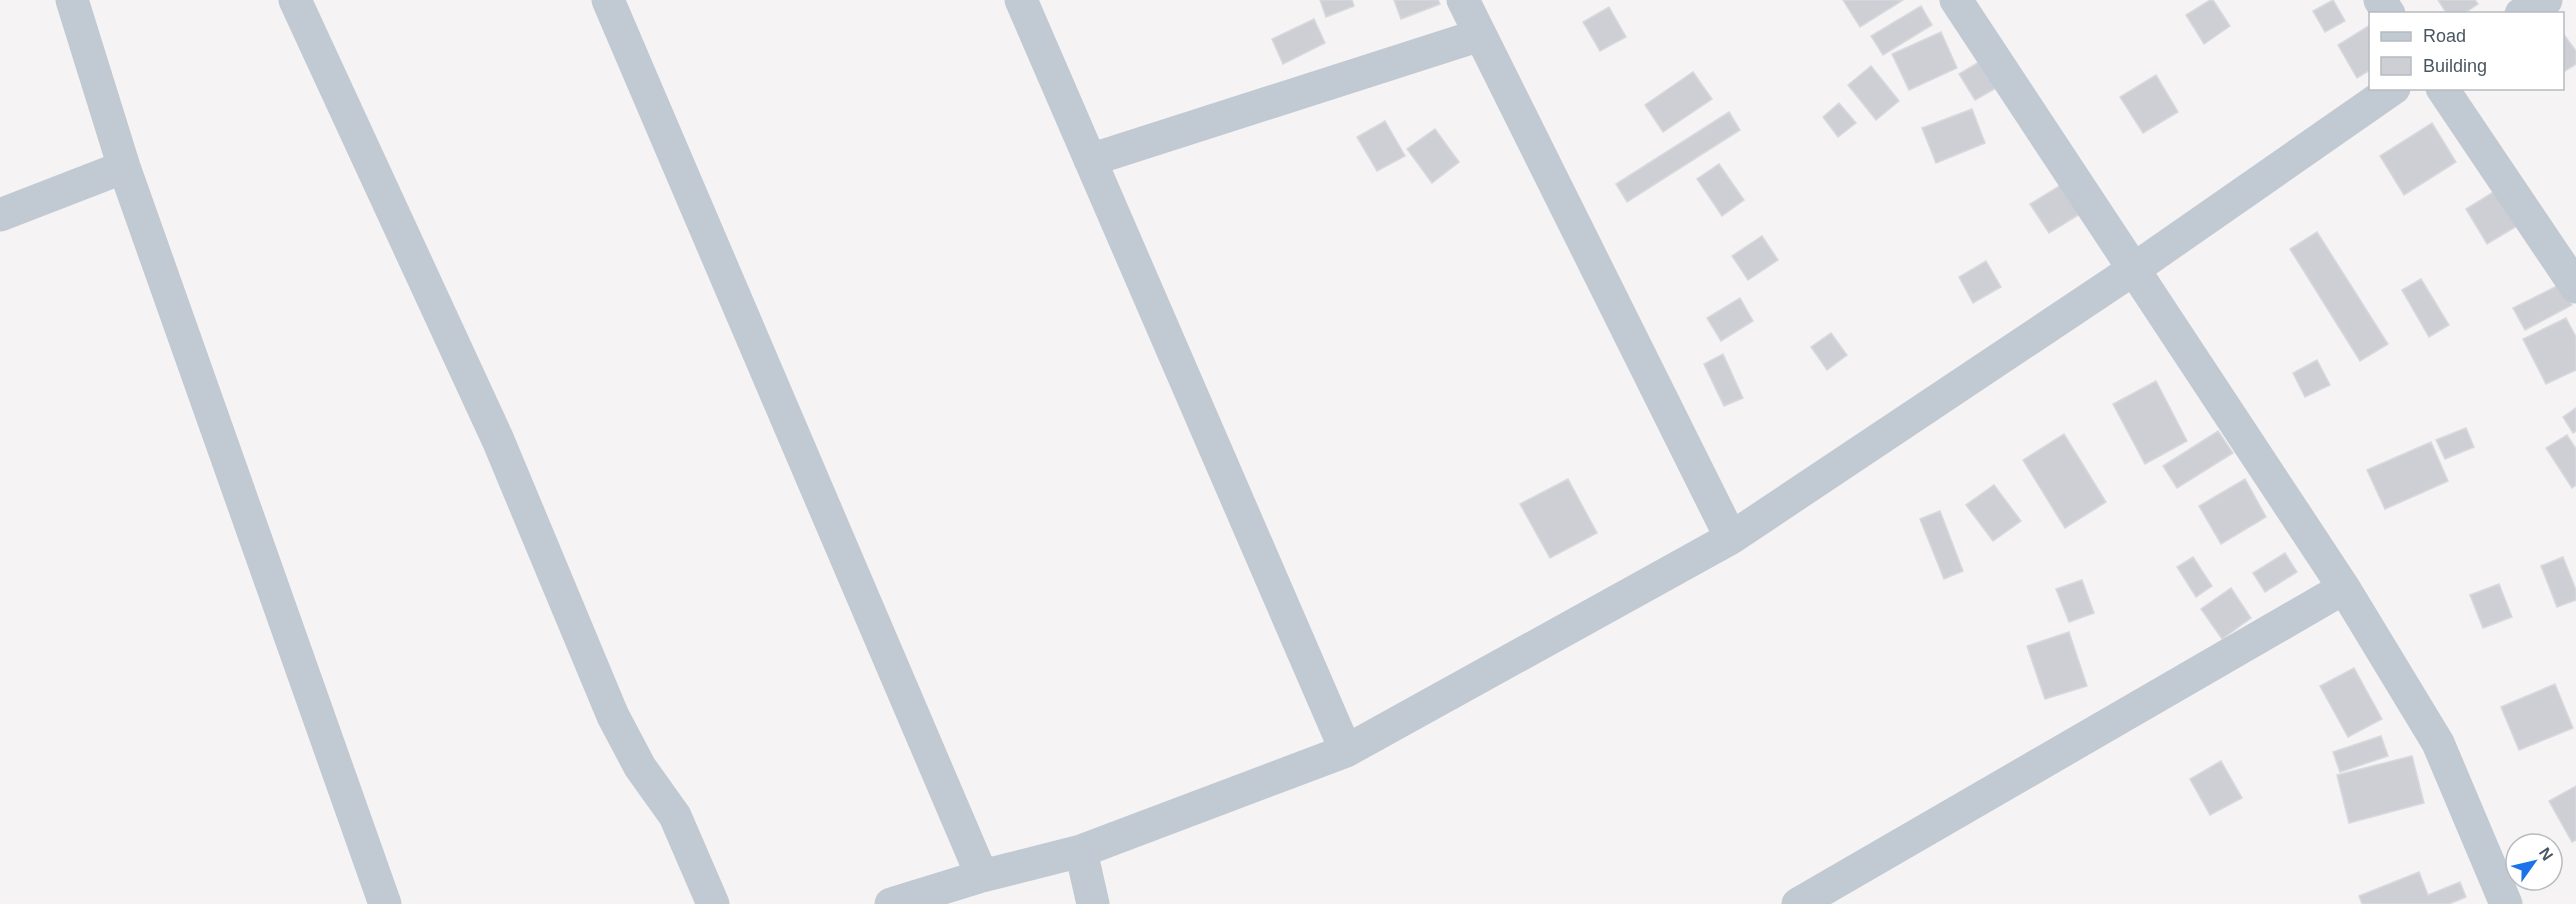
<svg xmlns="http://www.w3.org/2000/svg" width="2576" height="904" viewBox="0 0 2576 904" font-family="Arial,sans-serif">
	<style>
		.building { fill: #cdcfd5; stroke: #d7d9de; stroke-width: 1.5 }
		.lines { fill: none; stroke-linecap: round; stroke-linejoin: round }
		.minor { stroke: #c1cad2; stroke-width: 33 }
	</style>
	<rect width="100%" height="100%" fill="#f5f3f3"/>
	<path class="building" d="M1320 0H1352L1354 6 1326 17Z
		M1394 0H1438L1440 4 1401 19Z
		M1843 0H1903L1860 27Z
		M2210 0H2213L2230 26 2204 44 2186 15Z
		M2333 0 2345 21 2325 32 2313 11Z
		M2438 0H2475L2478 4 2463 14H2447Z
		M1921 6 1932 25 1883 55 1871 36Z
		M1609 7 1626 37 1600 51 1583 22Z
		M1314 19 1325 43 1283 64 1272 39Z
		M2370 25V70L2357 78 2338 45Z
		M1941 32 1957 68 1909 90 1892 54Z
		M2562 32 2576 51V64L2562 73Z
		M1989 56 2005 83 1975 100 1959 74Z
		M1871 66 1899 101 1876 120 1848 85Z
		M1693 72 1712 99 1663 132 1645 105Z
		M2156 75 2178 112 2143 133 2120 97Z
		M1839 103 1856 123 1838 137 1823 117Z
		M1972 109 1985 143 1936 163 1922 128Z
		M1729 112 1740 130 1627 202 1616 184Z
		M1385 121 1405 156 1377 171 1357 137Z
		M2432 123 2456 162 2404 195 2380 156Z
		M1435 129 1459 162 1432 183 1407 149Z
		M1719 164 1744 200 1722 216 1697 179Z
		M2061 185 2080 214 2049 233 2030 204Z
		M2495 191 2517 226 2487 244 2466 209Z
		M2317 232 2388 344 2360 361 2290 249Z
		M1762 236 1778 260 1748 280 1732 256Z
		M1986 261 2001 287 1973 303 1959 277Z
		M2421 279 2449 325 2429 337 2402 290Z
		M2561 284 2572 305 2525 330 2513 308Z
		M1740 298 1753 321 1721 341 1707 318Z
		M2566 318 2576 337V370L2546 384 2523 339Z
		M1831 333 1847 355 1827 370 1811 347Z
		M1723 354 1743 398 1724 406 1704 364Z
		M2317 360 2330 385 2305 397 2293 373Z
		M2156 381 2187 441 2145 464 2113 404Z
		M2576 408V431L2573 433 2563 417Z
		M2466 428 2474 447 2445 459 2436 440Z
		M2218 431 2233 453 2177 488 2163 466Z
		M2064 434 2106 502 2065 528 2023 460Z
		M2567 435 2576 449V485L2572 488 2546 448Z
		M2431 442 2448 481 2385 509 2367 470Z
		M1568 479 1597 533 1550 558 1520 504Z
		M2245 479 2266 517 2221 544 2199 506Z
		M1994 485 2021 521 1993 541 1966 505Z
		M1940 511 1963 571 1944 579 1920 519Z
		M2285 553 2297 572 2265 592 2253 573Z
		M2193 557 2212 586 2196 597 2177 567Z
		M2563 557 2576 590V600L2557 607 2541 566Z
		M2082 580 2094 613 2069 622 2056 589Z
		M2499 584 2512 617 2483 628 2470 595Z
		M2231 588 2251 618 2222 639 2201 609Z
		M2069 632 2087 686 2045 699 2027 646Z
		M2354 668 2382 719 2348 737 2320 686Z
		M2555 684 2573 728 2519 750 2501 707Z
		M2381 736 2388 756 2340 772 2333 752Z
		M2412 756 2424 803 2349 823 2337 775Z
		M2221 761 2242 798 2210 815 2190 779Z
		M2576 786V840L2572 842 2549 801Z
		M2419 872 2428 895 2460 882 2466 897 2449 904H2362L2359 896Z"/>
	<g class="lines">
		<path class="minor" d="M72 0 124 167 385 904
			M295 0 498 440 613 716 640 767 675 816 713 904
			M608 0 982 876
			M1021 0 1346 751
			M1463 0 1731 538
			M1956 0 2344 588 2438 743 2506 904
			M2380 0 2389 14
			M2521 14 2546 0
			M2442 88 2576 287
			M1090 160 1480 35
			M0 215 124 167
			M1081 851 1093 904
			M891 904 982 876 1081 851 1346 751 1731 538 2134 269 2394 88
			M1798 904 2344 588"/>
	</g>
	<rect x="2369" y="12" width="195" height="78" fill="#ffffff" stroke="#b7bbc0" stroke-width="1.5"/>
	<rect x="2381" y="32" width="30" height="9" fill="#c1cad2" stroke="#b7bbc0" stroke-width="1.5"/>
	<text x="2423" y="42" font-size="18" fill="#4a5661">Road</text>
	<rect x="2381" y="57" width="30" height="18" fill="#cdcfd5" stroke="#b7bbc0" stroke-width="1.5"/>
	<text x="2423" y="72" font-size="18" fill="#4a5661">Building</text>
	<g transform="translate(2534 862) rotate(56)"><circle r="28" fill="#ffffff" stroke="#b7bbc0" stroke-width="1.5"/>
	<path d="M0-4.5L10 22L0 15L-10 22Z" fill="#1a73e8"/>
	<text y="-9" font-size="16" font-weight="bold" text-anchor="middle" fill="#4a5661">N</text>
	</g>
</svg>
